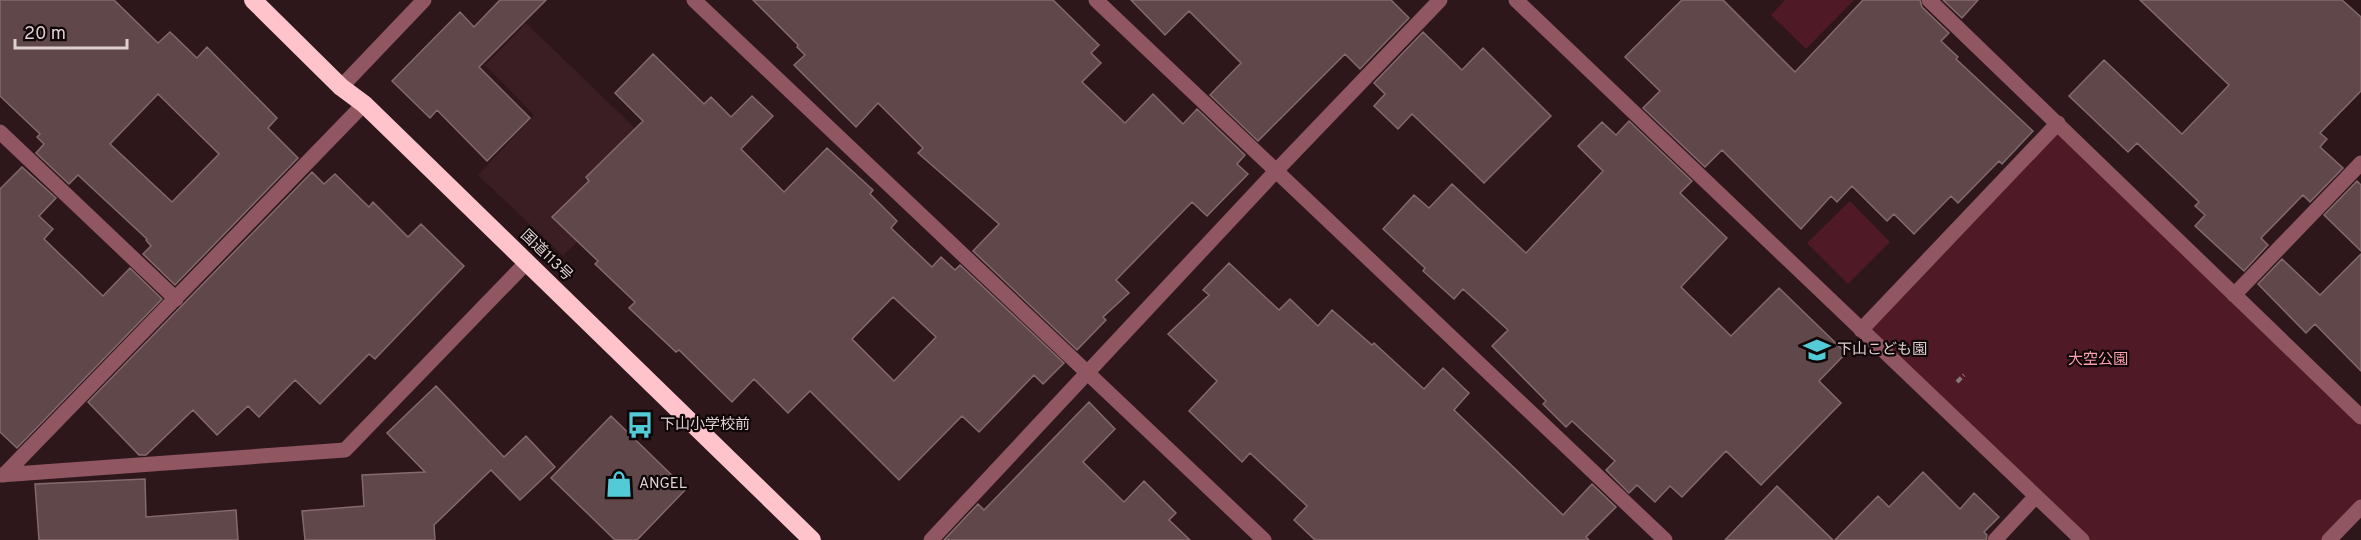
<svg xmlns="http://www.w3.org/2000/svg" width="2361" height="540" viewBox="0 0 2361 540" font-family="Overpass,'Noto Sans JP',sans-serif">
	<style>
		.built { fill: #3a1e23 }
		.green { fill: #4f1926 }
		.building { fill: #60474a; stroke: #84696d; stroke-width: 1.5; fill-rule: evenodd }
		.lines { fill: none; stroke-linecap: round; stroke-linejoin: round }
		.path { stroke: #8a777a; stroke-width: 4; stroke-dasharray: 6 3; stroke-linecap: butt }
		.minor { stroke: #905661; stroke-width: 15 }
		.highway { stroke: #fec3cb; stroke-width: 18 }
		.labels { text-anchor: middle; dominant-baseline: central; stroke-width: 4.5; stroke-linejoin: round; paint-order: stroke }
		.street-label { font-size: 15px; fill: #dfcfd1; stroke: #0f0607 }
		.poi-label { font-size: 15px; fill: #dfcfd1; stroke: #0f0607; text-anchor: start }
		.park-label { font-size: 15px; fill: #fe9faf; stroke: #0f0607 }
	</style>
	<rect width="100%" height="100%" fill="#2d171b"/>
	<path class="built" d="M526 23 663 155 563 256 478 175 534 115 485 65Z"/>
	<path class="green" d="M1785 0H1854L1806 49 1771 15Z
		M2058 123 2361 417V507L2329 540H2082L1861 330Z
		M1850 201 1890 242 1848 284 1807 243Z"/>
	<path class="building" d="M0 0H114L158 43 170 32 197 58 207 47 277 118 268 128 298 158 175 285 143 254 151 246 146 240 147 239 78 175 69 184 36 153 44 144 37 137 40 134 0 96ZM158 94 219 154 172 202 110 144Z
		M500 0H546L479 67 530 118 487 161 437 110 430 118 392 81 460 12 474 27Z
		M753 0H1053L1099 45 1091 53 1101 63 1082 82 1125 123 1153 94 1183 124 1197 109 1245 155 1237 164 1248 174 1207 216 1192 202 1116 280 1129 293 1103 317 1106 320 1077 350 973 251 999 224 918 153 923 148 878 103 856 127 794 65 805 55 797 47 798 45Z
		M1131 0H1391L1409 18 1360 69 1345 54 1258 141 1210 95 1241 63 1189 11 1165 35Z
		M1682 0H1723L1795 72 1863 0H1920L1922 7 1949 33 1941 41 1958 57 1956 59 2033 131 2002 164 1999 161 1958 203 1951 196 1914 234 1894 214 1887 221 1852 186 1837 202 1831 196 1801 229 1722 150 1705 167 1643 108 1660 91 1625 57Z
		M1943 0H1978L1962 18Z
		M2140 0H2342L2361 17V91L2320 133 2327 139 2320 147 2343 168 2310 202 2303 195 2261 238 2268 245 2244 271 2195 226 2205 215 2195 206 2199 202 2137 143 2128 152 2069 96 2104 60 2182 134 2229 85Z
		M1423 32 1462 70 1483 48 1551 116 1484 183 1412 114 1398 129 1374 106 1385 94 1374 83Z
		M653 54 704 104 711 97 731 117 752 96 773 116 741 149 784 192 827 148 873 190 870 194 897 221 891 228 932 267 941 257 955 270 960 265 1064 363 1043 384 1034 375 979 432 962 416 899 480 810 391 788 413 754 379 732 402 679 350 676 352 629 308 635 302 595 264 598 261 552 217 589 181 586 177 643 121 615 93ZM893 297 936 337 894 381 852 339Z
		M1629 121 1692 181 1680 193 1727 238 1681 287 1731 336 1779 288 1846 353 1819 381 1841 403 1761 485 1726 451 1682 497 1670 486 1655 502 1637 485 1629 493 1606 470 1615 461 1572 421 1566 427 1543 404 1546 401 1492 346 1508 330 1463 289 1454 299 1423 271 1425 268 1383 229 1414 195 1429 208 1452 184 1526 253 1603 171 1578 146 1602 122 1616 135Z
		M22 167 56 198 39 216 53 229 44 239 103 296 130 268 162 299 17 448 0 432V189Z
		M312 172 324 184 335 174 369 207 373 202 408 237 421 224 464 266 375 359 369 354 320 404 295 380 259 417 248 406 217 435 193 410 146 455H139L88 402Z
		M2357 181 2361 185V251L2324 215Z
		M2361 254V371L2315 324 2306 333 2258 284 2282 259 2320 295Z
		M1229 263 1279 310 1290 299 1318 326 1332 310 1372 345 1374 343 1424 389 1443 368 1469 393 1454 410 1563 515 1592 484 1616 507 1586 537 1589 540H1315L1294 520 1307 506 1250 453 1242 462 1189 411 1217 381 1168 334 1209 295 1203 290Z
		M436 386 504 457 526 436 555 467 520 500 491 470 434 525 435 540H305L302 511 364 506 362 475 425 472 387 433Z
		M1089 402 1115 429 1083 462 1124 502 1144 481 1176 513 1169 520 1190 540H944L978 504 984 510Z
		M611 416 686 489 637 540H615L551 478Z
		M1923 472 1960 509 1974 493 1999 517 1984 532 1987 535 1986 540H1835L1878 496 1889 507Z
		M145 479 146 517 236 510 238 540H39L35 484Z
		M1777 486 1833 540H1725Z"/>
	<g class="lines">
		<path class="path" d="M1957 382 1964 375"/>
		<path class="minor" d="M694 0 1264 540
			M1096 0 1665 540
			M1516 0 2082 540
			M1929 0 2361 417
			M341 87 424 0
			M0 132 176 299
			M2234 295 2361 163
			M1861 330 2058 123
			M0 475 345 450 527 262
			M4 475 364 104
			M931 540 1275 172 1440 0
			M1995 540 2036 496
			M2329 540 2361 507"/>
		<path class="highway" d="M253 0 341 87 364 104 812 540"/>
	</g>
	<defs>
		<symbol id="school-bare" viewBox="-9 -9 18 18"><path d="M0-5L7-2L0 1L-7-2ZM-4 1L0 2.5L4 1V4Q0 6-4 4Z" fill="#52cbd7" stroke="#0f0607" stroke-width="2.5" paint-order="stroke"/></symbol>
		<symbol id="bus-bare" viewBox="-9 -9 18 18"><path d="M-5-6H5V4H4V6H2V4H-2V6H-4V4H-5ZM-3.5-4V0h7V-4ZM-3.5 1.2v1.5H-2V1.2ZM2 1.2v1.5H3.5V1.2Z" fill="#52cbd7" stroke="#0f0607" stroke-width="2.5" paint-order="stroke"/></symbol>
		<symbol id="shop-bare" viewBox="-9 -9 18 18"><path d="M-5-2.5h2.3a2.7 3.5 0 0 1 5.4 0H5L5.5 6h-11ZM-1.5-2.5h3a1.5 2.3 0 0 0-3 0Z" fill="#52cbd7" stroke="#0f0607" stroke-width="2.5" paint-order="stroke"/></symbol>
	</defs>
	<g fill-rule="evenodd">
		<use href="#school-bare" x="1798" y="331" width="38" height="38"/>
		<use href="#bus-bare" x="621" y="406" width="38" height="38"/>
		<use href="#shop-bare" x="600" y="465" width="38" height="38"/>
	</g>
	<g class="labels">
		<g class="street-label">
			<text transform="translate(546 256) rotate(44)">国道113号</text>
		</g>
		<g class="poi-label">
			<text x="1837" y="350">下山こども園</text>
			<text x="660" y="425">下山小学校前</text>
			<text x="639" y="484">ANGEL</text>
		</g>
		<g class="park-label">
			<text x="2098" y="360">大空公園</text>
		</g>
	</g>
	<path d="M15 39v9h112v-9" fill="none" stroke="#dfcfd1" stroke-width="3"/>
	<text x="24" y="39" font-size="18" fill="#dfcfd1" stroke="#0f0607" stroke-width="4.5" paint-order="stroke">20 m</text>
</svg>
